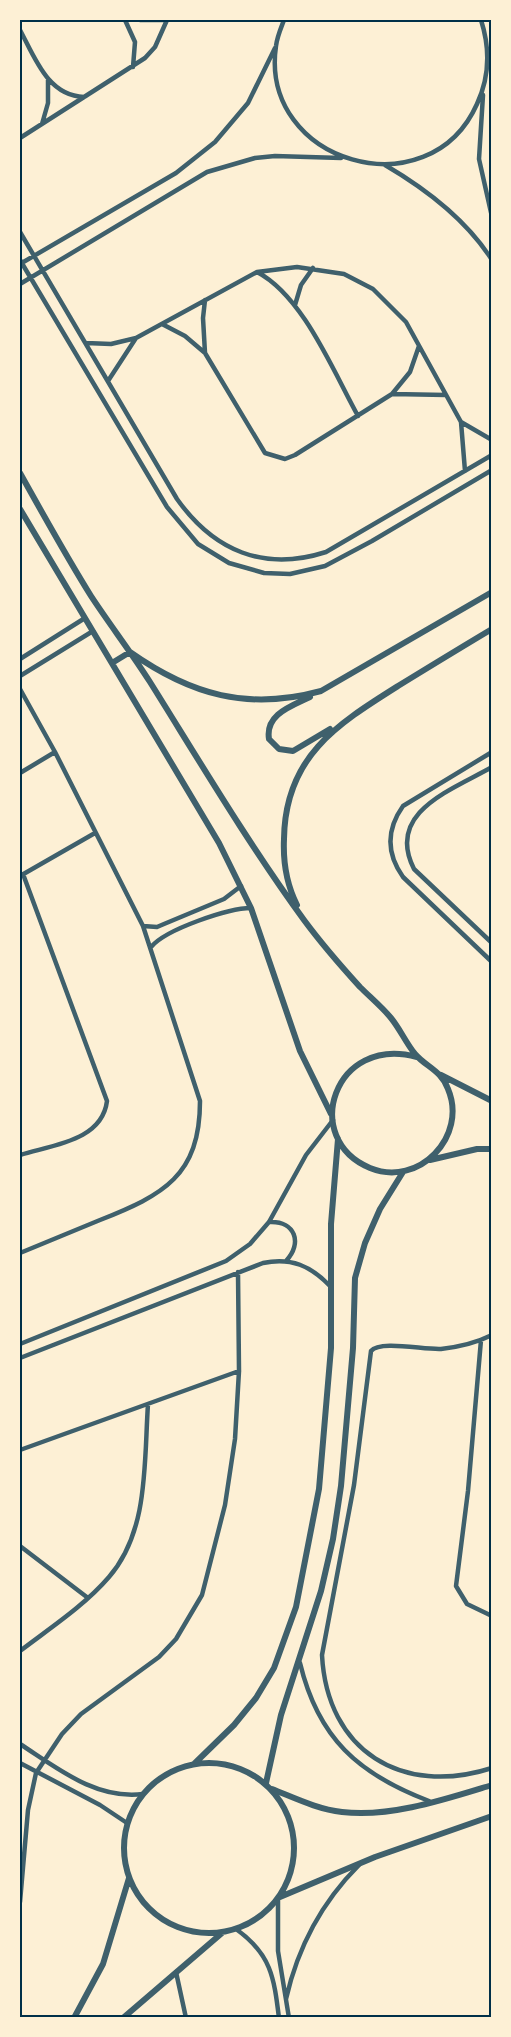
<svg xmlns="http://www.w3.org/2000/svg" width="511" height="2037" viewBox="0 0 511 2037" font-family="Raleway,sans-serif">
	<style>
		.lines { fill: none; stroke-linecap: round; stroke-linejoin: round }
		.minor { stroke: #3f606c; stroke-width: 4.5 }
		.tertiary { stroke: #3f606c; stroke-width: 6 }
		.neatline { fill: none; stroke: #003049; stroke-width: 2 }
	</style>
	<rect width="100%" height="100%" fill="#fdf0d5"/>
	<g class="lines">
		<path class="minor" d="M125 20 135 42 133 67
			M140 20H163
			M284 20C281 28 277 37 276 46 259 163 429 212 477 104 490 76 490 48 481 20
			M20 30C35 58 48 96 84 97
			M483 95 479 159 492 217
			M42 124 48 103V80
			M20 138 145 58 155 47 167 20
			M385 165C426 189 466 219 492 260
			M20 232 177 499C214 551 264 572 326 552L492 455
			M20 260 167 507 198 544 229 563 264 573 290 574 325 566 372 541 492 470
			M20 264 176 173 215 142 248 103 275 48
			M257 272C303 296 333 371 358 416
			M20 284 207 172 255 158 275 156 341 158
			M205 300 203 318 205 353
			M295 305 301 285 313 268
			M162 324 185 336 205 353 265 453 285 459 295 455 392 394 410 372 419 346
			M86 343 111 344 136 338 257 272 297 267 344 274 373 289 406 322 461 422 465 471
			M108 381 136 338
			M392 394 446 395
			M461 422 492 440
			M20 659 85 618
			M20 676 93 631
			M20 689 55 752 143 926 200 1101C200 1176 163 1195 100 1220 73 1231 47 1242 20 1253
			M492 752 403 806C386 830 386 853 403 877L492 962
			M492 767C452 790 385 812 414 869L492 943
			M20 773 55 752
			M20 876 95 833
			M143 926 157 927 164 924 224 899 241 886
			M151 947C166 929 229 908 251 908
			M20 1155C52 1145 102 1141 107 1101L23 874
			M270 1222C295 1221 303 1243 286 1261
			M492 1335C476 1343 458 1347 441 1349 424 1350 380 1340 371 1351L354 1485 322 1655C327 1751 402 1797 492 1768
			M481 1340 468 1491 456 1586 467 1604 492 1616
			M20 1344 226 1261 250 1244 269 1222 306 1155 333 1120
			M20 1358 263 1263C291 1257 311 1266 330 1286
			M20 1450 239 1371
			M20 1546 88 1598
			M20 1651C50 1628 84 1606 109 1577 149 1531 144 1462 148 1404
			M300 1663C318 1738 358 1774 429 1801
			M20 1744C57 1768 96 1800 143 1794
			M20 1763 100 1805 127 1823
			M278 1899V1951L289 2018
			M20 1902 28 1810 36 1773 62 1734 81 1714 159 1657 176 1639 202 1595 225 1505 235 1439 239 1371 238 1272
			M236 1929C271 1954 274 1977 279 2018
			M176 1972 186 2018
			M286 1999C298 1946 321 1903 359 1865"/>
		<path class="tertiary" d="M20 473C43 514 66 556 91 596 110 625 131 652 150 682 200 762 248 843 304 920 321 943 340 965 360 987 370 997 382 1007 391 1018 400 1029 406 1043 415 1054 426 1067 441 1070 448 1089 468 1136 419 1188 370 1168 300 1139 334 1034 417 1057
			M20 509 219 843 251 908 300 1051 331 1114
			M112 663 130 652C191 695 248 711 321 691L492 592
			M310 697C292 706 265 714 269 739L279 749 293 751 330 729
			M297 905C287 885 283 861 284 839 285 757 336 725 398 686 429 667 460 648 492 629
			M441 1075 492 1101
			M430 1160 477 1149H492
			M124 1848a85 85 0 1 1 170 0a85 85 0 1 1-170 0Z
			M194 1764 234 1725 256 1698 274 1668 296 1607 319 1489 331 1348V1224L338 1139
			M266 1783 281 1715 321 1591 333 1539 341 1486 353 1348 355 1278 365 1243 380 1209 403 1172
			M272 1789C295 1798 317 1809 342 1812 390 1818 446 1799 492 1785
			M280 1897 375 1857 492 1816
			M74 2018 103 1964 129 1878
			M123 2018 222 1933"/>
	</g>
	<rect width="511" height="2037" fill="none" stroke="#fdf0d5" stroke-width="42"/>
	<rect x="21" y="21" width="469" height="1995" class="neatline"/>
</svg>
